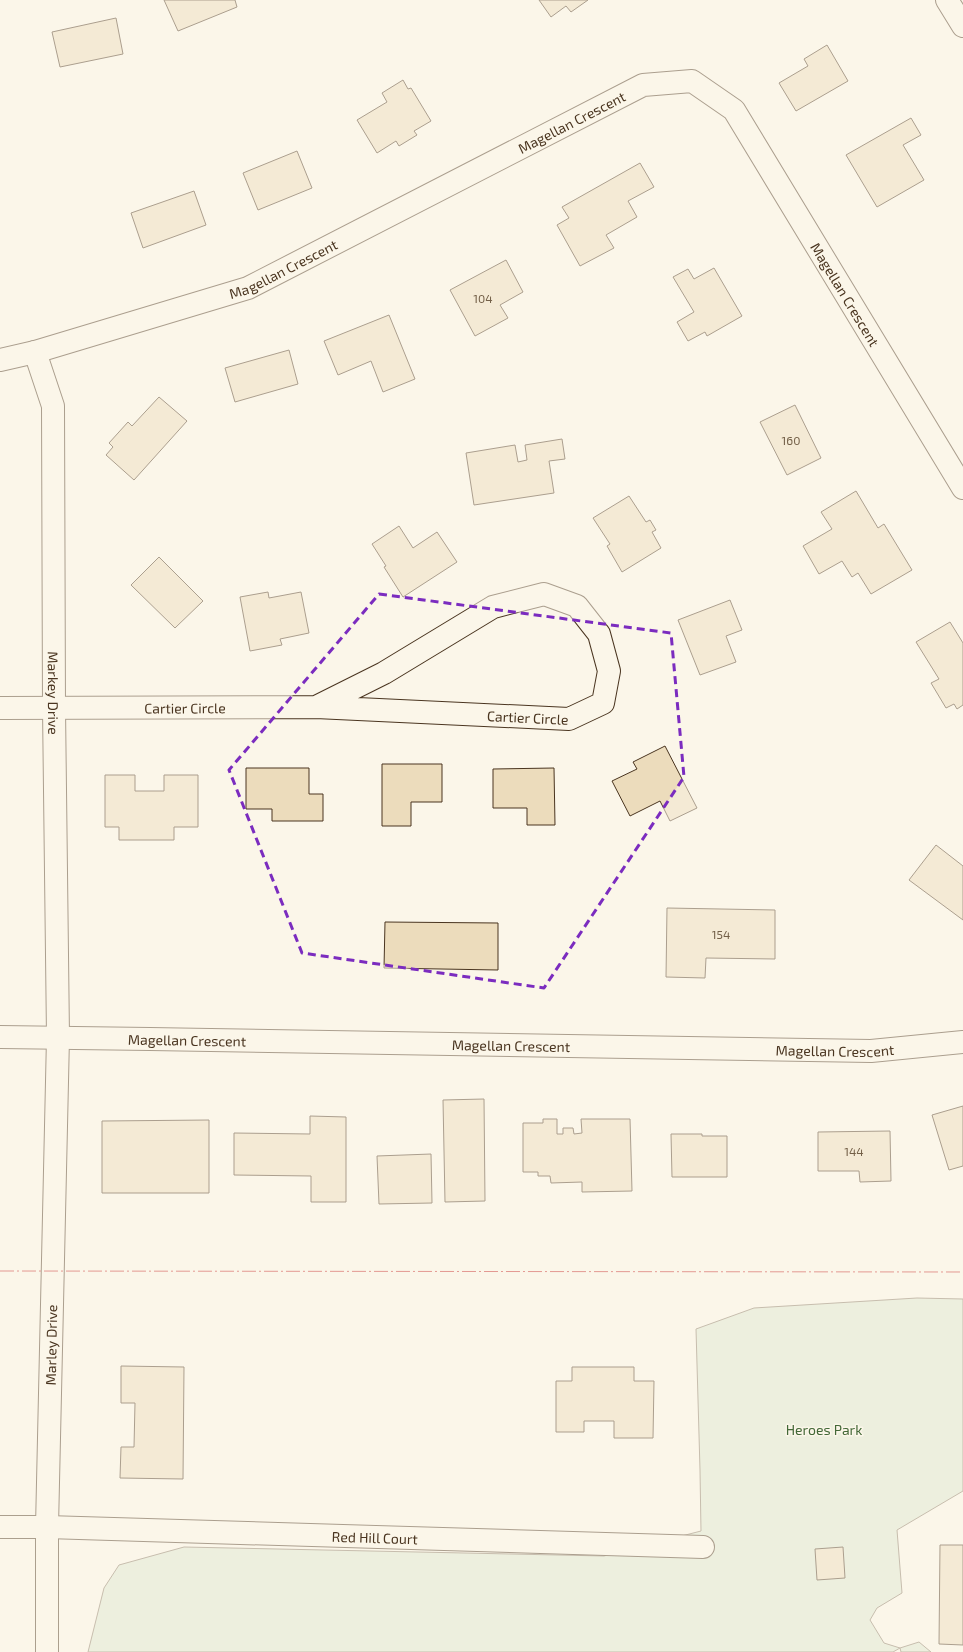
<svg xmlns="http://www.w3.org/2000/svg" width="963" height="1652" viewBox="0 0 963 1652" font-family="'Exo 2',sans-serif">
	<style>
		.green { fill: #dce7d0; stroke: #887966 }
		.building { fill: #ecdcbc; stroke: #4a3520 }
		.lines { fill: none; stroke-linecap: round; stroke-linejoin: round }
		.street-casing { stroke: #4a3520; stroke-width: 24 }
		.secondary-casing { stroke: #4a3520; stroke-width: 24 }
		.street { stroke: #fbf6e9; stroke-width: 22 }
		.secondary { stroke: #fbf6e9; stroke-width: 22 }
		.power { stroke: #c62828; stroke-width: 1; stroke-dasharray: 14 3 2 3; stroke-linecap: butt }
		.marked { fill: none; stroke: #7b2cbf; stroke-width: 3; stroke-dasharray: 8 5; stroke-linejoin: round }
		.labels { text-anchor: middle; dominant-baseline: central; stroke-width: 3; stroke-linejoin: round; paint-order: stroke }
		.number-label { font-size: 12px; fill: #725f47 }
		.street-label { font-size: 14px; fill: #4a3520; stroke: #fbf6e9 }
		.park-label { font-size: 14px; fill: #436837; stroke: #fbf6e9 }
	</style>
	<rect width="100%" height="100%" fill="#fbf6e9"/>
	<path class="green" d="M917 1298 963 1299V1491L897 1530 902 1593 877 1608 870 1620 884 1643 900 1648 919 1642 931 1652H901L900 1648 893 1652H88L104 1588 119 1565 184 1547 604 1556 701 1531 700 1470 696 1329 754 1308Z"/>
	<path class="building" d="M164 0H235L237 7 178 31Z
		M539 0H588L571 12 566 6 551 17Z
		M116 18 123 54 60 67 52 32Z
		M827 45 848 81 796 111 779 83 808 66 804 59Z
		M403 80 408 89 411 88 431 121 414 131 417 135 399 146 396 141 377 153 357 120 387 102 382 93Z
		M911 118 921 135 903 145 924 180 877 207 846 155Z
		M297 151 312 188 258 210 243 173Z
		M640 163 654 187 628 201 637 217 606 235 614 248 580 266 557 225 569 218 562 207Z
		M194 191 206 225 143 248 131 213Z
		M506 260 523 292 500 305 508 318 475 336 450 290Z
		M714 268 742 316 707 336 705 332 688 341 677 322 694 312 673 277 688 269 694 279Z
		M389 315 415 379 383 392 371 361 338 375 324 341Z
		M289 350 298 384 235 402 225 368Z
		M159 397 187 421 134 480 106 455 113 447 109 443 128 422 132 426Z
		M795 405 821 458 787 475 760 422Z
		M562 439 565 459 549 461 554 493 474 505 466 453 515 445 518 462 527 460 525 445Z
		M856 491 878 528 884 524 912 570 871 594 858 573 852 577 842 561 819 574 803 546 832 529 821 512Z
		M629 496 646 522 650 520 656 530 652 532 661 548 622 572 607 546 610 544 593 518Z
		M399 526 413 548 437 532 457 562 403 597 384 567 386 566 372 544Z
		M159 557 203 601 175 628 131 585Z
		M268 592 269 598 301 592 309 633 280 639 282 645 250 651 240 597Z
		M730 600 742 630 726 636 736 662 700 675 678 620Z
		M950 622 963 643V705L957 709 954 704 946 708 931 683 939 679 916 642Z
		M665 746 697 808 670 821 660 801 630 816 612 781 637 769 633 762Z
		M382 764H442V802H411V826H382Z
		M246 768H309V794H323V821H272V809H246Z
		M554 768 555 825H527V808H493V769Z
		M105 775H135V791H164V775H198V827H174V840H119V827H105Z
		M936 845 963 866V920L909 880Z
		M667 908 775 910V959L706 958 705 978 666 977Z
		M385 922 498 923V970L384 968Z
		M484 1099 485 1201 445 1202 443 1100Z
		M963 1106V1166L949 1170 932 1115Z
		M310 1116 346 1117V1202H311V1176L234 1175V1133L310 1134Z
		M543 1119H557V1134H563V1128H573L574 1134 582 1133 581 1119H630L632 1191 582 1192V1182L551 1183 550 1176H538V1172H523V1123H543Z
		M209 1120V1193H102V1121Z
		M890 1131 891 1181 860 1182 859 1171H818V1132Z
		M671 1134H702V1136H727V1177H672Z
		M431 1154 432 1203 379 1204 377 1156Z
		M121 1366 184 1367 183 1479 120 1478 121 1447H134L135 1403H121Z
		M572 1367H634V1381H654L653 1438H614V1421H584V1432H556V1381H572Z
		M940 1545H963V1645L939 1644Z
		M843 1547 845 1578 817 1580 815 1549Z"/>
	<g class="lines">
		<defs>
			<g id="street">
				<path id="s1" d="M35 352 53 406 54 708 58 1037 47 1527V1652"/>
				<path id="s2" d="M0 360 35 352 248 288 643 85 692 81 734 110 963 488"/>
				<path id="s3" d="M0 708 316 707 569 719 603 703 609 671 599 634 577 606 544 594 493 607 384 673 316 707"/>
				<path id="s4" d="M0 1037 150 1039 871 1051 963 1042"/>
				<path id="s5" d="M0 1527H47L703 1547"/>
			</g>
			<path id="secondary" d="M947 0 963 26"/>
		</defs>
		<use href="#street" class="street-casing"/>
		<use href="#secondary" class="secondary-casing"/>
		<use href="#street" class="street"/>
		<use href="#secondary" class="secondary"/>
		<path class="power" d="M0 1271 963 1272"/>
	</g>
	<path d="M0 0H963V1652H0ZM379 594 671 633 684 777 544 988 302 953 229 770Z" fill="#fbf6e9" fill-opacity=".55" fill-rule="evenodd"/>
	<path class="marked" d="M379 594 671 633 684 777 544 988 302 953 229 770Z"/>
	<g class="labels">
		<g class="number-label">
			<text x="483" y="298">104</text>
			<text x="791" y="440">160</text>
			<text x="721" y="934">154</text>
			<text x="854" y="1151">144</text>
		</g>
		<g class="street-label">
			<text stroke="none"><textPath href="#s2" startOffset="622">Magellan Crescent</textPath></text>
			<text stroke="none"><textPath href="#s2" startOffset="298">Magellan Crescent</textPath></text>
			<text stroke="none"><textPath href="#s2" startOffset="1018">Magellan Crescent</textPath></text>
			<text stroke="none"><textPath href="#s1" startOffset="344">Markey Drive</textPath></text>
			<text stroke="none"><textPath href="#s3" startOffset="185">Cartier Circle</textPath></text>
			<text stroke="none"><textPath href="#s3" startOffset="528">Cartier Circle</textPath></text>
			<text stroke="none"><textPath href="#s4" startOffset="187">Magellan Crescent</textPath></text>
			<text stroke="none"><textPath href="#s4" startOffset="511">Magellan Crescent</textPath></text>
			<text stroke="none"><textPath href="#s4" startOffset="835">Magellan Crescent</textPath></text>
			<text transform="translate(51 1345) rotate(-89)">Marley Drive</text>
			<text stroke="none"><textPath href="#s5" startOffset="375">Red Hill Court</textPath></text>
		</g>
		<g class="park-label">
			<text x="824" y="1429">Heroes Park</text>
		</g>
	</g>
</svg>
